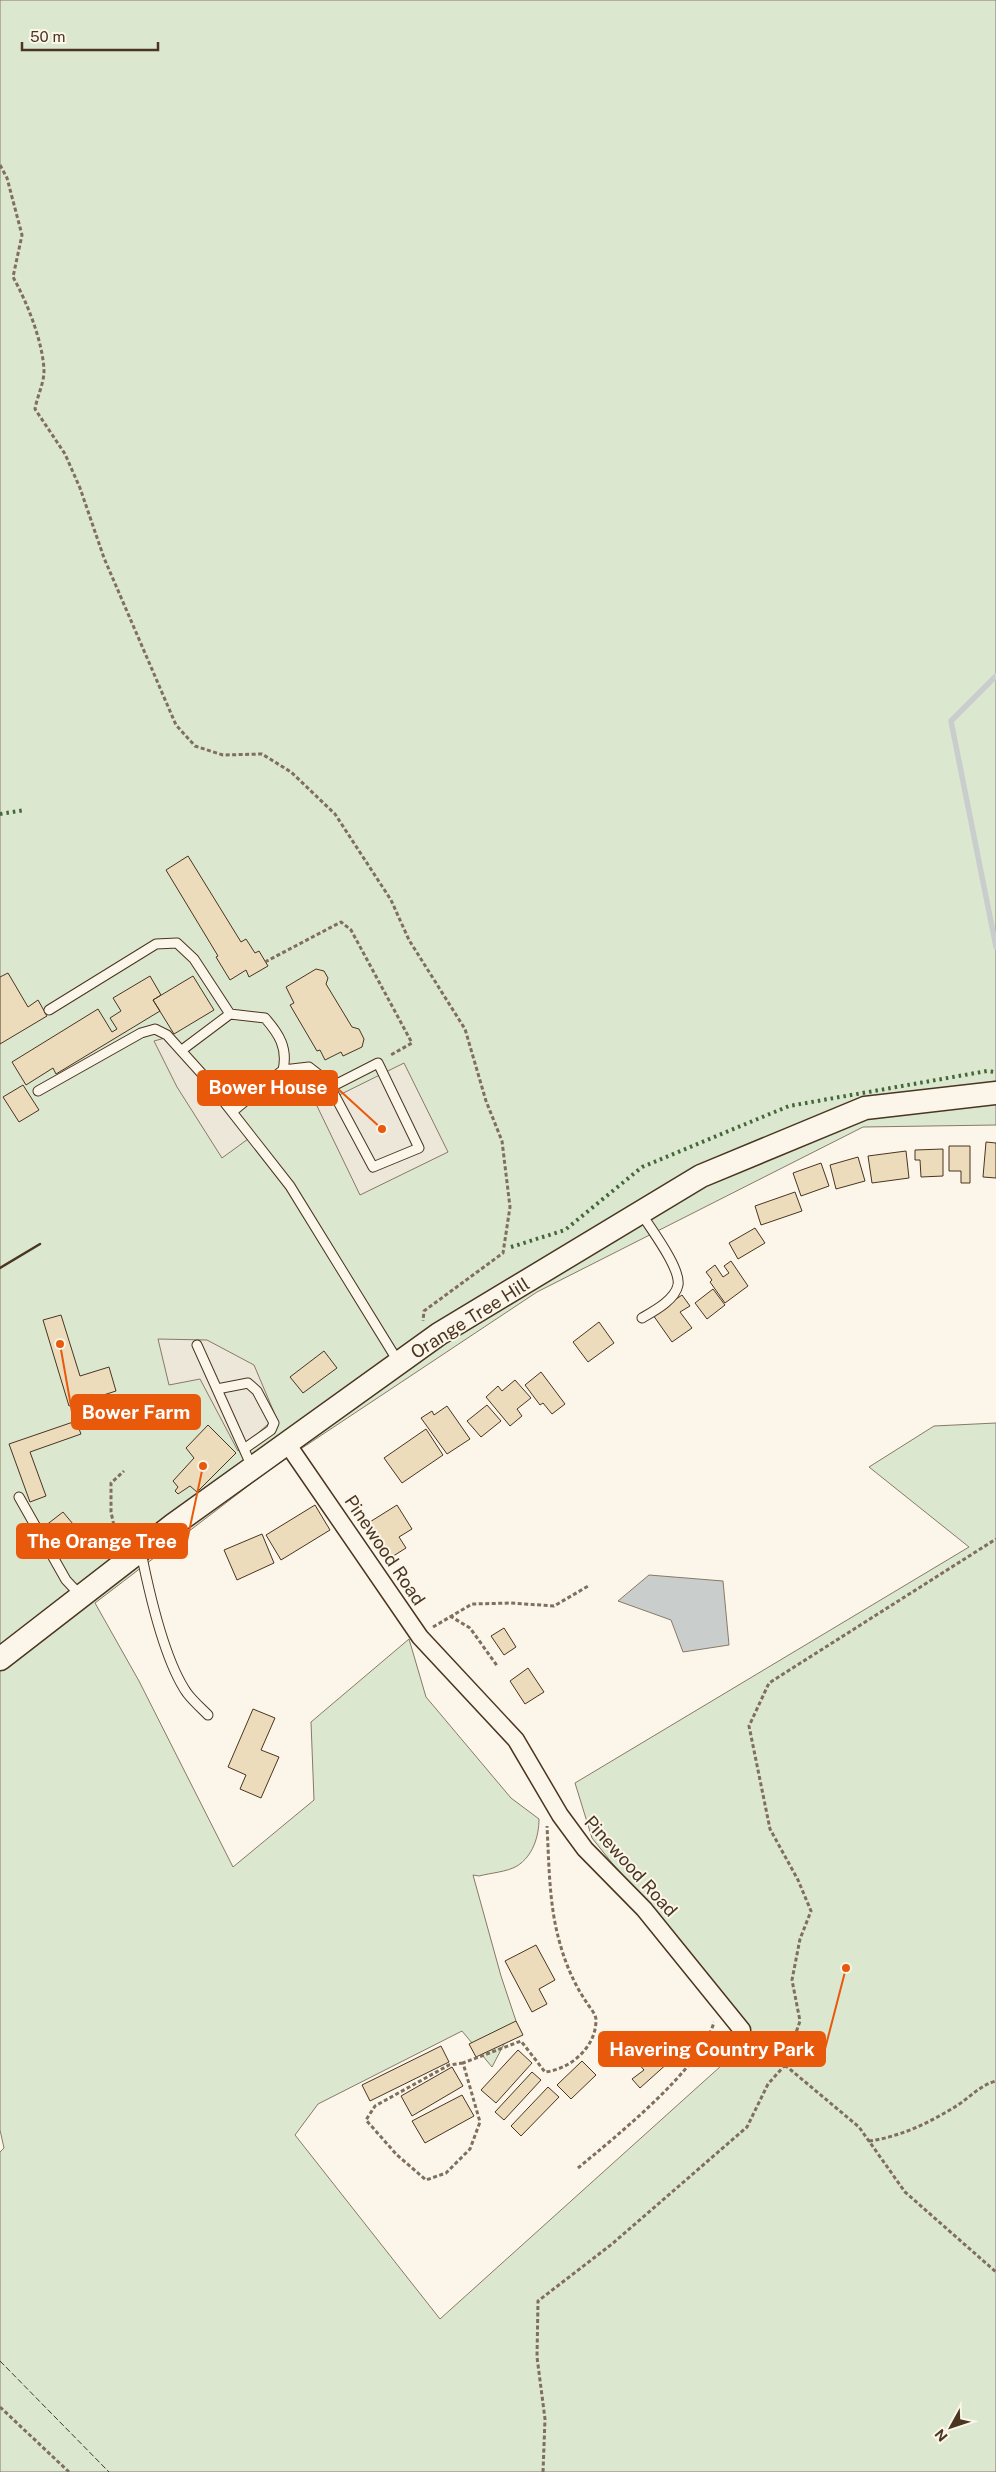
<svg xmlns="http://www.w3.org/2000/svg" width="996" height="2472" viewBox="0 0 996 2472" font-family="'Public Sans',sans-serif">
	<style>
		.green { fill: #dce7d0; stroke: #887966 }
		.parking { fill: #ede7d9; stroke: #887966 }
		.water { fill: #c9cecd; stroke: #887966 }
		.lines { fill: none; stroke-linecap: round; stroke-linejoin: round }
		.stream { stroke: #c9cecd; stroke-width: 5.5 }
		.building { fill: #ecdcbc; stroke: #4a3520 }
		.lane-casing { stroke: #4a3520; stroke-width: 11 }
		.street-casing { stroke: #4a3520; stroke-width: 19 }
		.secondary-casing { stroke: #4a3520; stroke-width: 25 }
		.path { stroke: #7f6f5c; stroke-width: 3; stroke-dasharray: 4 2.5; stroke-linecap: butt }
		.lane { stroke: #fbf6e9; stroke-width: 9 }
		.street { stroke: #fbf6e9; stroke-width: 16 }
		.secondary { stroke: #fbf6e9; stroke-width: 22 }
		.hedge { stroke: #436837; stroke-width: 4; stroke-dasharray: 2.5 4; stroke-linecap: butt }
		.fence { stroke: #4a3520; stroke-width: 1; stroke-dasharray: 6 2.5; stroke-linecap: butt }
		.wall { stroke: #4a3520; stroke-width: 2.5 }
		.labels { text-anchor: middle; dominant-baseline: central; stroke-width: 4; stroke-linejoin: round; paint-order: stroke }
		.street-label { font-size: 18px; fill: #4a3520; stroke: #fbf6e9 }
		.leader { fill: none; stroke: #e8590c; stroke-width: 2 }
		.callout-dot { fill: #e8590c; stroke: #fbf6e9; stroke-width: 2 }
		.callout { fill: #e8590c; stroke: #e8590c; stroke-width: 2 }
		.callout-label { font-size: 19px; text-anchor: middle; font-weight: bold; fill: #fff }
	</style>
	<rect width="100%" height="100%" fill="#fbf6e9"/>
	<path class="green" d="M0 0H996V1125L863 1127 537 1292 269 1470 95 1603 139 1681 233 1867 314 1800 311 1722 409 1639 426 1697 511 1798 539 1819C539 1836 533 1856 517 1866 507 1872 490 1873 479 1876L473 1875 501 1976 516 2021 492 2067 462 2031 318 2104 295 2135 440 2319 752 2038 592 1838 575 1783 969 1547 869 1467 934 1426 996 1423V2472H0V2152L4 2148 0 2130Z"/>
	<path class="parking" d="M165 1038 197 1071 248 1139 222 1158 177 1087 154 1041Z
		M404 1063 448 1152 360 1195 317 1106Z
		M158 1339 207 1340 254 1365 276 1417 238 1451 200 1379 169 1385Z"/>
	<path class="water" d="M649 1575 723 1581 729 1645 683 1652 671 1620 618 1601Z"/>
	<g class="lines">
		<path class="stream" d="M996 676 951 721 996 947"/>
	</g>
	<path class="building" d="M188 856 241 942 246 939 255 953 259 951 268 966 249 977 246 970 230 980 216 957 218 956 166 870Z
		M316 969 324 971 328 978 326 984 352 1027 359 1029 364 1039 362 1047 343 1056 341 1052 325 1060 320 1050 317 1051 290 1005 294 1003 286 987Z
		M8 973 28 1007 38 1000 47 1016 0 1044V977Z
		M150 976 161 995 153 1000 160 1011 56 1074 53 1068 26 1085 12 1062 98 1009 112 1032 117 1029 110 1018 121 1011 113 998Z
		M193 976 214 1010 174 1034 153 1000Z
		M23 1085 39 1110 19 1122 3 1097Z
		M986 1142 996 1143V1178L983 1177Z
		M949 1146H970V1183H961V1171H949Z
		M943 1149V1176L921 1177 920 1160H915V1150Z
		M906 1151 909 1178 872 1183 868 1156Z
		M858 1157 865 1181 836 1189 830 1165Z
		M821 1163 829 1186 801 1196 793 1173Z
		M795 1192 802 1211 761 1225 755 1206Z
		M755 1228 765 1243 738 1259 729 1243Z
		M731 1261 748 1286 725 1303 710 1282 712 1280 706 1272 715 1265 723 1277 729 1273 724 1266Z
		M713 1289 725 1305 707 1319 695 1303Z
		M682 1295 690 1306 680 1312 692 1328 672 1342 653 1315Z
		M61 1315 80 1376 109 1367 116 1391 69 1406 43 1320Z
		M599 1322 614 1343 588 1362 573 1342Z
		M324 1351 337 1368 303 1393 290 1377Z
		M541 1372 565 1404 552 1414 543 1403 540 1405 525 1385Z
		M515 1380 531 1398 517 1409 522 1416 510 1426 486 1397 498 1386 502 1391Z
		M487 1405 501 1421 481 1437 467 1421Z
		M447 1406 470 1439 447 1454 421 1418 432 1411 434 1415Z
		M76 1421 81 1434 30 1452 46 1496 30 1502 9 1444Z
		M208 1425 236 1453 197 1492 190 1486 178 1494 175 1491 178 1487 173 1481 194 1458 186 1448Z
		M426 1429 443 1455 402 1483 384 1458Z
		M315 1505 330 1530 281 1560 266 1535Z
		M397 1505 412 1529 399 1537 406 1548 387 1560 365 1525Z
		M63 1512 78 1530 60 1544 45 1526Z
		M262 1534 274 1563 237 1580 224 1550Z
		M504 1628 516 1647 504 1655 491 1636Z
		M528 1668 544 1692 525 1704 510 1681Z
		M253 1709 275 1718 261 1750 279 1757 261 1798 240 1789 246 1775 228 1767Z
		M536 1945 555 1980 539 1989 547 2004 532 2012 505 1961Z
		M516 2021 523 2035 476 2057 469 2044Z
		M649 2039 669 2062 640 2088 632 2079 644 2070 631 2055Z
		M441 2046 449 2062 370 2101 362 2085Z
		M518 2050 532 2063 496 2103 481 2090Z
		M582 2061 596 2075 571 2099 557 2085Z
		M452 2067 463 2086 412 2116 401 2096Z
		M532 2072 541 2080 504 2120 495 2112Z
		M548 2087 559 2097 521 2136 511 2126Z
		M462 2095 474 2116 425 2143 412 2121Z"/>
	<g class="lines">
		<defs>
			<path id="lane" d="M49 1010 156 944 177 943 194 959 230 1014 182 1050
				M230 1014 265 1018C279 1034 288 1048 283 1070
				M38 1091 141 1033 155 1029 167 1035 203 1075 290 1186 399 1363
				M232 1112 283 1070 309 1067 327 1081 373 1167 419 1148 378 1063 331 1087
				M641 1213C650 1228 681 1268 678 1285 675 1300 654 1311 642 1318
				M197 1345 252 1467
				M217 1389 248 1383 257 1391 274 1423 271 1430 244 1449
				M19 1497 66 1580 81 1596
				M141 1552C149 1592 164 1660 187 1693 193 1701 201 1708 208 1715"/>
			<path id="street" d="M286 1442 420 1637 516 1740 560 1815 585 1849 644 1909 742 2030"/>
			<path id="secondary" d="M0 1659 173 1525 439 1334 701 1176 865 1108 996 1093"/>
		</defs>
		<use href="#lane" class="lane-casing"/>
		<use href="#street" class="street-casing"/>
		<use href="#secondary" class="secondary-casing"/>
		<path class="path" d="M0 165 7 178 22 235 13 277C27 302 43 342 44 371 44 383 37 397 35 409L65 454 80 488 104 558 176 725 195 746 223 755 262 754 291 772 335 814 391 900 409 940 465 1029 486 1101 502 1141 510 1207 503 1253 424 1311 423 1321
			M265 962 341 922 351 930 412 1043 389 1056
			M118 1544 111 1512V1483L124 1471
			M450 1616 470 1628 498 1667
			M433 1627 472 1604 511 1603 554 1606 590 1585
			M755 2040 859 2127 905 2192 996 2272
			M463 2063 449 2065 375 2106 366 2120 397 2155 426 2180 446 2173 470 2149 480 2122 463 2063 521 2041 545 2072C571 2069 596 2047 596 2020 596 2014 590 2008 587 2003 574 1984 565 1963 559 1940 549 1904 549 1863 547 1826
			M869 2141C900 2137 931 2122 958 2105 971 2096 981 2085 996 2081
			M578 2168C615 2137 701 2069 714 2022
			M0 2407 69 2472
			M543 2472 545 2419 537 2357 538 2301 612 2244 747 2127 768 2084 785 2065 800 2021 792 1980 800 1939 811 1911 798 1880 770 1829 749 1726 769 1683 996 1539"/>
		<use href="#lane" class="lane"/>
		<use href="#street" class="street"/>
		<use href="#secondary" class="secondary"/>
		<path class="hedge" d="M0 814 25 810
			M511 1247 565 1230 642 1167 789 1106 987 1071 996 1072"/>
		<path class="fence" d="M0 2361 109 2472"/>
		<path class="wall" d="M0 1268 40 1244"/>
	</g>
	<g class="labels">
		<g class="street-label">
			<text transform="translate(470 1318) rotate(-32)">Orange Tree Hill</text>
			<text transform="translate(385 1550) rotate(56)">Pinewood Road</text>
			<text transform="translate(631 1866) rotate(48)">Pinewood Road</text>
		</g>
	</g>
	<path class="leader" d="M382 1129L337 1088M60 1344L72 1412M203 1466L187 1541M846 1968L825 2049"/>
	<g class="callout-dot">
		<circle cx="382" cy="1129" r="5"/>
		<circle cx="60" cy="1344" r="5"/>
		<circle cx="203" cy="1466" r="5"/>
		<circle cx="846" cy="1968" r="5"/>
	</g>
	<g class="callout">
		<rect x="198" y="1071" width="139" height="34" rx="5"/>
		<rect x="72" y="1395" width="128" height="34" rx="5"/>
		<rect x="17" y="1524" width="170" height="34" rx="5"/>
		<rect x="599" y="2032" width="226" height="34" rx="5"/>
	</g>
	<g class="callout-label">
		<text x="268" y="1094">Bower House</text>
		<text x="136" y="1419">Bower Farm</text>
		<text x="102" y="1548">The Orange Tree</text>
		<text x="712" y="2056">Havering Country Park</text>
	</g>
	<g transform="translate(951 2427) rotate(230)" stroke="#fbf6e9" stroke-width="4" paint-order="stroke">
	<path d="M0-4L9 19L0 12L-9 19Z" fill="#4a3520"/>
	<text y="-8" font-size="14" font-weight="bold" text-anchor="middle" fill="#4a3520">N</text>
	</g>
	<path d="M22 42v8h136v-8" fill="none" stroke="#4a3520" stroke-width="2.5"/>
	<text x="30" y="42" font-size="15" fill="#4a3520" stroke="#fbf6e9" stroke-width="4" paint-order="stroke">50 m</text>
</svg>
